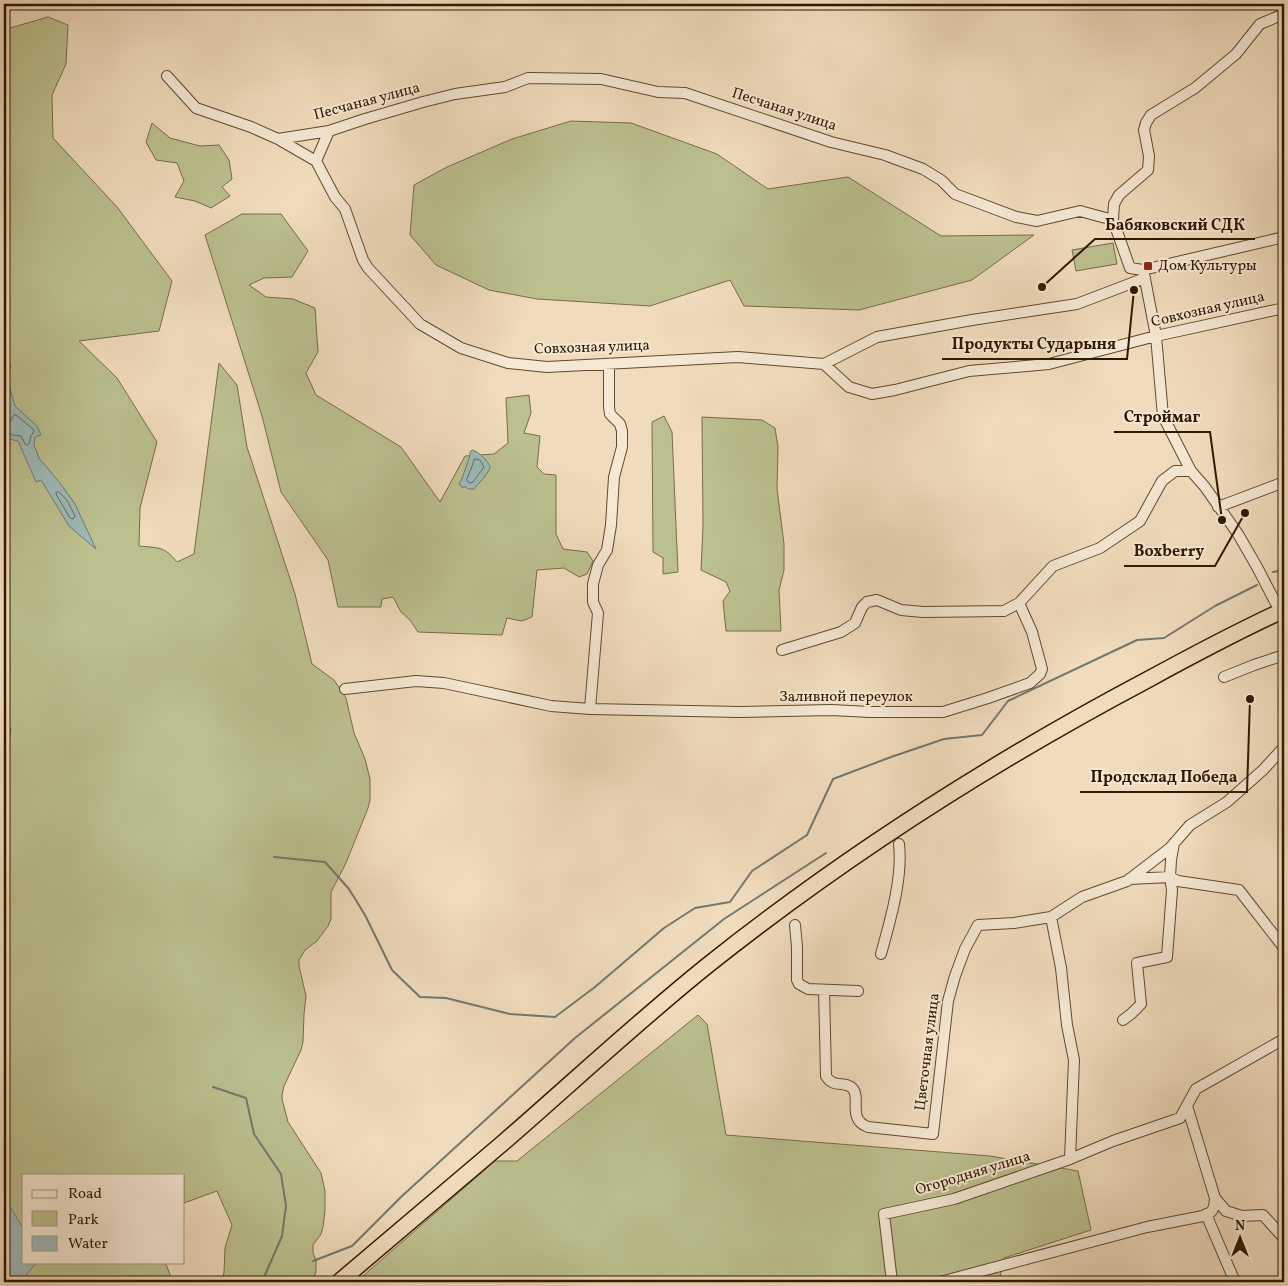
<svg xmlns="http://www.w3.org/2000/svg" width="1288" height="1286" viewBox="0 0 1288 1286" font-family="Vollkorn,serif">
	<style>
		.green { fill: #bcc08f; stroke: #766c48 }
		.water { fill: #9cbab9; stroke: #71796f }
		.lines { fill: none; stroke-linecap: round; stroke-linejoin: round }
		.shore { stroke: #66695c; stroke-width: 1 }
		.stream { stroke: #71796f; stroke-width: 2 }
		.minor-casing { stroke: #60492f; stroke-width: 12 }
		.highway-casing { stroke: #301800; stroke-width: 18 }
		.minor { stroke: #f5e8d4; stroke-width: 10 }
		.highway { stroke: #f0dcbd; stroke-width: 15 }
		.poi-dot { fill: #8f2418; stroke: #f5e8d4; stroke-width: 2 }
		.labels { text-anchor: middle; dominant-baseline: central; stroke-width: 4; stroke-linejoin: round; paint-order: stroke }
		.street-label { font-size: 15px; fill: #301800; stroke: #f5e8d4 }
		.poi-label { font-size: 15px; fill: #301800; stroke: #f5e8d4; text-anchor: start }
		.leader { fill: none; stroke: #301800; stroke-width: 2 }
		.callout-dot { fill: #301800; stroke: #f5e8d4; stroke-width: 2 }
		.callout-label { font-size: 16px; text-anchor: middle; font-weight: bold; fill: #301800; stroke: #f5e8d4; stroke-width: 4; stroke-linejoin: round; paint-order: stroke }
	</style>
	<rect width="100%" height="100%" fill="#f0dcbd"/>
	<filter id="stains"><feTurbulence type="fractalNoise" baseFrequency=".004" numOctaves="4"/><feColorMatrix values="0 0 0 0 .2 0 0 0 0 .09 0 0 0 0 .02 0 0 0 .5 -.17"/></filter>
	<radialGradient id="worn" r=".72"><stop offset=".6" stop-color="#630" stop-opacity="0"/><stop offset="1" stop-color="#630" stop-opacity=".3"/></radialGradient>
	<path class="green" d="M48 17 68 25 66 64 52 95 53 138 117 207 172 281 159 331 79 341 117 378 157 442 140 508 139 546C159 548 164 546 177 562L194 554 219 363 237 385 247 447 295 594 312 664 334 680 346 698 354 733 365 759 370 779V800L368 808 346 863 331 892V919L328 926 317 941 305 950 299 960V966L306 996 304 1014 303 1042 301 1050 284 1086 282 1095V1099L288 1122 321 1173 325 1191V1211L323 1227 321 1234 313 1245V1253L316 1260V1272L312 1282H221L224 1273 225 1248 232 1225 217 1191 184 1203V1175H24V1262H165L173 1282H4V27L10 28Z
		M571 121 631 123 717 154 768 189 848 177 941 236 1034 235 972 280 859 310 744 306 730 280 650 306 537 299 489 290 436 265 410 235 414 185 447 167 512 139Z
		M152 123 170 138 200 146 219 145 229 160 232 179 222 187 230 196 211 208 195 201 175 197 184 181 177 163 156 160 146 142Z
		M242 214H281L308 251 292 277 264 278 249 285 266 297 293 299 315 308 318 352 306 373 316 395 401 447 440 502 465 456 494 454 508 443 506 398 529 395 531 413 524 433 540 436 537 467 544 474 556 475V534L563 549 587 552 593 561 587 574 579 577 564 568 537 570 532 617 522 621 507 618 502 635 418 632 410 620 401 612 393 597 382 599 381 607H338L328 560 281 492 262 416 205 235Z
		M1113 243 1117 264 1076 271 1072 250Z
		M664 416 672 432 678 572 663 574V558L653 552 652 422Z
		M702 417 762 420 775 428 778 447 777 489 784 544V570L779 590 781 631H726L723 601 730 591 726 582 701 570 703 526Z
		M698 1015 707 1024 726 1135 990 1156 1078 1171 1091 1230 1004 1258 999 1282H356L495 1161H517Z"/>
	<path class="water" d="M4 362 11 366 7 378 15 406 37 426 41 435 35 437 34 445 39 458 60 483 75 504 96 549 69 526 41 480 36 482 18 441 9 439C1 429 3 425 9 414L4 405Z
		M472 450C477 451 481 455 485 459 486 460 489 464 490 466 491 471 477 485 474 489H468L466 487H461L459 483 462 479 470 455V452Z
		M4 627 6 629 10 665 6 724 11 729 10 734 8 772 4 780Z
		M4 1202 11 1208 24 1230V1262H37L27 1274 25 1282H4L8 1260 4 1245Z"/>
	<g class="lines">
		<path class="shore" d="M4 425 9 424 14 415H16L33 429 34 431 31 436 29 444 27 445 25 444 21 436 12 435 8 431 4 430
			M475 459 480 460 484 467 473 482 470 483 468 482 467 480Z
			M58 492C66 496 71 508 75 516L73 519 70 518 57 496 56 493Z"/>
		<path class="stream" d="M1273 572 1284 570
			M274 857 325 862 349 889 365 915 392 970 420 997 446 998 510 1014 555 1017 595 987 664 928 695 908 730 902 752 871 807 835 833 779 891 757 944 739 982 735 1008 701 1137 640 1164 638 1215 606 1257 585
			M213 1087 246 1098 254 1134 281 1174 286 1206 282 1236 262 1282
			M313 1261 352 1246 401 1197 575 1038 724 919 826 853"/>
		<defs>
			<path id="minor" d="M1284 14 1260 24 1236 54 1195 88 1151 115 1146 123 1144 130 1149 156 1148 170 1119 195 1114 204 1113 220 1130 268 1143 270 1284 237
				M167 76 196 108 251 127 278 139 329 131 365 119 423 102 455 94 505 87 528 78 601 79 658 92 685 93 831 142 885 155 923 169 941 180 955 194 1016 217 1037 221 1080 211 1113 220
				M329 131 316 161 335 197 345 209 363 260 368 268 420 324 461 348 508 363 547 367 738 357 824 364 877 337 972 320 1077 304 1145 278
				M278 139 316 161
				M1144 274 1156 336 1163 416 1191 471 1205 487 1238 534 1257 567 1284 619
				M824 364 849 387 872 394 895 390 969 371 1049 364 1156 336 1284 308
				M1218 507 1284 482
				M782 650 841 632 855 623 862 607 867 602 877 600 901 610 923 612 1004 611 1019 603
				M1224 677 1254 665 1284 655
				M345 689 416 681 444 683 551 706 590 709 740 712 831 710 870 712H943L988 698 1030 683 1040 674 1042 669 1032 632 1019 603 1053 566 1100 548 1140 521 1162 481 1175 471H1191
				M590 709 598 613 593 602V584L598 565 607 550 611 525 614 477 622 447V431L620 424 610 414 609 407V364
				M1174 843 1171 860 1170 877 1178 881 1239 890 1284 948
				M1051 917 1061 968 1067 1025 1074 1060 1070 1159
				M795 925 797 947V980L799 984 808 989 858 991
				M881 954C890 921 903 878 899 844
				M824 990 826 1076C833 1089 846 1080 853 1089 861 1099 847 1119 868 1127L933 1134 948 1001 955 976 965 949 978 925 1014 923 1051 917 1082 897 1127 881 1170 848 1190 825 1227 802 1263 770 1284 747
				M1123 1020 1131 1014 1141 1004 1137 963 1167 957 1172 890 1170 877 1129 879
				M1187 1106 1215 1198 1226 1211 1242 1216 1263 1215 1281 1235H1284
				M1206 1214 1235 1282
				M892 1282 884 1214 954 1199 1070 1159 1113 1141 1180 1118 1196 1089 1284 1039
				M940 1282 1147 1227 1203 1216C1214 1212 1214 1209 1215 1198"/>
			<path id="highway" d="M339 1282C394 1235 449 1189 504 1142 572 1083 637 1022 708 965 845 856 994 761 1149 679 1193 655 1238 631 1284 610"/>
		</defs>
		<use href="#minor" class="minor-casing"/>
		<use href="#highway" class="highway-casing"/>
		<use href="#minor" class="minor"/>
		<use href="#highway" class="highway"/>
	</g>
	<rect class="poi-dot" x="1143" y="261" width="10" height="10" rx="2.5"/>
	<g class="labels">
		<g class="street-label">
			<text transform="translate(367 102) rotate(-15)">Песчаная улица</text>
			<text transform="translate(784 110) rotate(18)">Песчаная улица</text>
			<text transform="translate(1208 310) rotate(-13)">Совхозная улица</text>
			<text transform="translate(592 348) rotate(-2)">Совхозная улица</text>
			<text x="846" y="697">Заливной переулок</text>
			<text transform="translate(928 1052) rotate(-83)">Цветочная улица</text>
			<text transform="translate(973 1174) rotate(-17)">Огородняя улица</text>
		</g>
		<g class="poi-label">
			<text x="1158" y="266">Дом Культуры</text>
		</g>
	</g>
	<path class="leader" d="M1042 287L1095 239H1255M1134 290L1127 359H942M1222 520L1210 432H1114M1245 513L1215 566H1124M1250 699L1247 792H1080"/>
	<g class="callout-dot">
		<circle cx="1042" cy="287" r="5"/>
		<circle cx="1134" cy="290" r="5"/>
		<circle cx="1222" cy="520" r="5"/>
		<circle cx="1245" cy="513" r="5"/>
		<circle cx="1250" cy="699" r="5"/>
	</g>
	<g class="callout-label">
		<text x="1175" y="230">Бабяковский СДК</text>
		<text x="1034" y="349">Продукты Сударыня</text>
		<text x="1162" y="422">Строймаг</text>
		<text x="1169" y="556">Boxberry</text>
		<text x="1164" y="782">Продсклад Победа</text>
	</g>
	<rect width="1288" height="1286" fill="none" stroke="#f0dcbd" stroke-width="20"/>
	<rect x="5" y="5" width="1278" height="1276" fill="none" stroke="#301800" stroke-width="2.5"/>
	<rect x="10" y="10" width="1268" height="1266" fill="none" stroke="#301800"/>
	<rect x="22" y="1174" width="162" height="90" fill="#f5e8d4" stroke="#a6957f"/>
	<rect x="32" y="1190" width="25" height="8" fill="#f5e8d4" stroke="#a6957f"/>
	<text x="68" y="1198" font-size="15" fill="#301800">Road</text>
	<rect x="32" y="1211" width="25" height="15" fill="#bcc08f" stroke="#a6957f"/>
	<text x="68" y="1224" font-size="15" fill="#301800">Park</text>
	<rect x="32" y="1236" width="25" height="15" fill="#9cbab9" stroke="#a6957f"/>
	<text x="68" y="1248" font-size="15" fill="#301800">Water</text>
	<g transform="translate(1240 1238)" stroke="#f5e8d4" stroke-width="4" paint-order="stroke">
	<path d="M0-4L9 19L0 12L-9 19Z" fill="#301800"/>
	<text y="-8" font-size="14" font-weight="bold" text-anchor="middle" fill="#301800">N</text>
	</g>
	<rect width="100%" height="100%" filter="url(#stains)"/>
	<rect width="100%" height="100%" fill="url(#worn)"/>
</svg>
